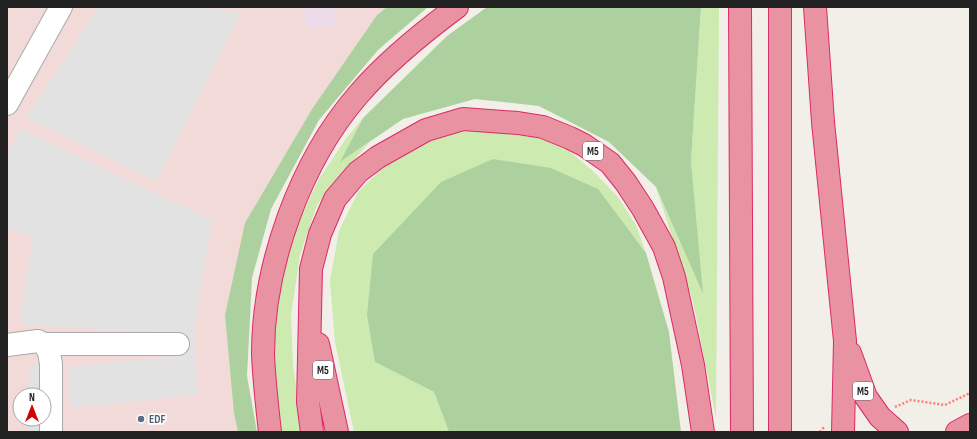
<svg xmlns="http://www.w3.org/2000/svg" width="977" height="439" viewBox="0 0 977 439" font-family="'Sofia Sans Condensed',sans-serif">
	<style>
		.commercial { fill: #f2dad9; fill-rule: evenodd }
		.industrial { fill: #ebdbe8 }
		.grass { fill: #cdebb0 }
		.forest { fill: #add19e }
		.parking { fill: #e2e2e2 }
		.lines { fill: none; stroke-linecap: round; stroke-linejoin: round }
		.minor-casing { stroke: #a9a9a9; stroke-width: 24 }
		.highway-casing { stroke: #dc2a67; stroke-width: 24 }
		.path { stroke: #fa8072; stroke-width: 2.5; stroke-dasharray: 2 2; stroke-linecap: butt }
		.minor { stroke: #fff; stroke-width: 22 }
		.highway { stroke: #e892a2; stroke-width: 22 }
		.service-dot { fill: #5c6f8a; stroke: #fff; stroke-width: 1.5 }
		.labels { text-anchor: middle; dominant-baseline: central; stroke-width: 3.5; stroke-linejoin: round; paint-order: stroke }
		.shield { fill: #fff; stroke: #646464; stroke-width: 1 }
		.shield-label { font-size: 11px; font-weight: bold; fill: #222 }
		.service-label { font-size: 12px; font-weight: bold; fill: #4e5e75; stroke: #fff; text-anchor: start }
	</style>
	<rect width="100%" height="100%" fill="#f2efe9"/>
	<path class="commercial" d="M7 7H387L377 15 312 109 245 224 234 413 238 432H7ZM20 395H44V419H20Z"/>
	<path class="industrial" d="M306 7H336V27H306Z"/>
	<path class="grass" d="M701 7H719L716 418 693 301 656 187 702 292 691 161Z
		M363 118 341 161 369 143 343 172 317 205 300 255 291 315 293 364 302 432H280L273 364 278 301 288 256 299 221 319 179 345 140Z
		M476 128 520 131 561 144 594 172 618 197 636 225 646 253 598 190 375 362 434 392 449 432H354L335 342 330 281 339 231 358 192 391 160 429 141Z"/>
	<path class="forest" d="M387 7H428L378 50 319 120 271 209 252 278 247 376 257 432H238L234 413 225 315 245 223 312 109 377 15Z
		M487 7H701L691 161 703 294 656 187 609 142 539 106 475 99 403 119 340 162 363 118 447 36Z
		M493 159 551 168 598 189 646 253 669 332 681 432H449L434 392 375 362 367 315 373 254 441 182Z"/>
	<path class="parking" d="M99 7H207L240 14 156 181 26 118Z
		M20 129 212 220 195 326 197 395 70 408 69 367 169 357 172 333 22 325 21 308 34 236 7 228V155Z
		M30 366H44L43 395H28Z
		M27 419H42L43 432H28Z"/>
	<g class="lines">
		<defs>
			<path id="minor" d="M7 104 61 7
				M44 344H178
				M7 345 38 341 44 344 49 352 51 364V432"/>
			<path id="highway" d="M740 7 742 432
				M780 7V432
				M815 7 823 122 845 341 843 432
				M318 344 337 432
				M850 353 866 397 880 417 897 432
				M270 432C267 406 264 380 263 354 263 266 300 162 358 95 386 62 422 33 457 7
				M312 432 308 402 311 269 320 234 335 199 358 172 378 157 426 130 463 119 518 123 543 127 570 138 584 145 610 163 626 183 643 209 664 247 674 277 693 365 703 432
				M957 432 970 425"/>
		</defs>
		<use href="#minor" class="minor-casing"/>
		<use href="#highway" class="highway-casing"/>
		<path class="path" d="M895 407 911 400 945 405 970 393
			M820 432 824 427"/>
		<use href="#minor" class="minor"/>
		<use href="#highway" class="highway"/>
	</g>
	<circle class="service-dot" cx="141" cy="419" r="4"/>
	<g class="labels">
		<g class="shield">
			<rect x="583" y="142" width="20" height="18" rx="3"/>
			<rect x="313" y="361" width="20" height="18" rx="3"/>
			<rect x="853" y="382" width="20" height="18" rx="3"/>
		</g>
		<g class="shield-label">
			<text x="593" y="151">M5</text>
			<text x="323" y="370">M5</text>
			<text x="863" y="391">M5</text>
		</g>
		<g class="service-label">
			<text x="149" y="419">EDF</text>
		</g>
	</g>
	<rect width="977" height="439" fill="none" stroke="#222222" stroke-width="16"/>
	<g transform="translate(32 407)"><circle r="19" fill="#ffffff" stroke="#a7a7a7"/>
	<path d="M0-3L7 15L0 10L-7 15Z" fill="#d40000"/>
	<text y="-6" font-size="11" font-weight="bold" text-anchor="middle" fill="#222222">N</text>
	</g>
</svg>
